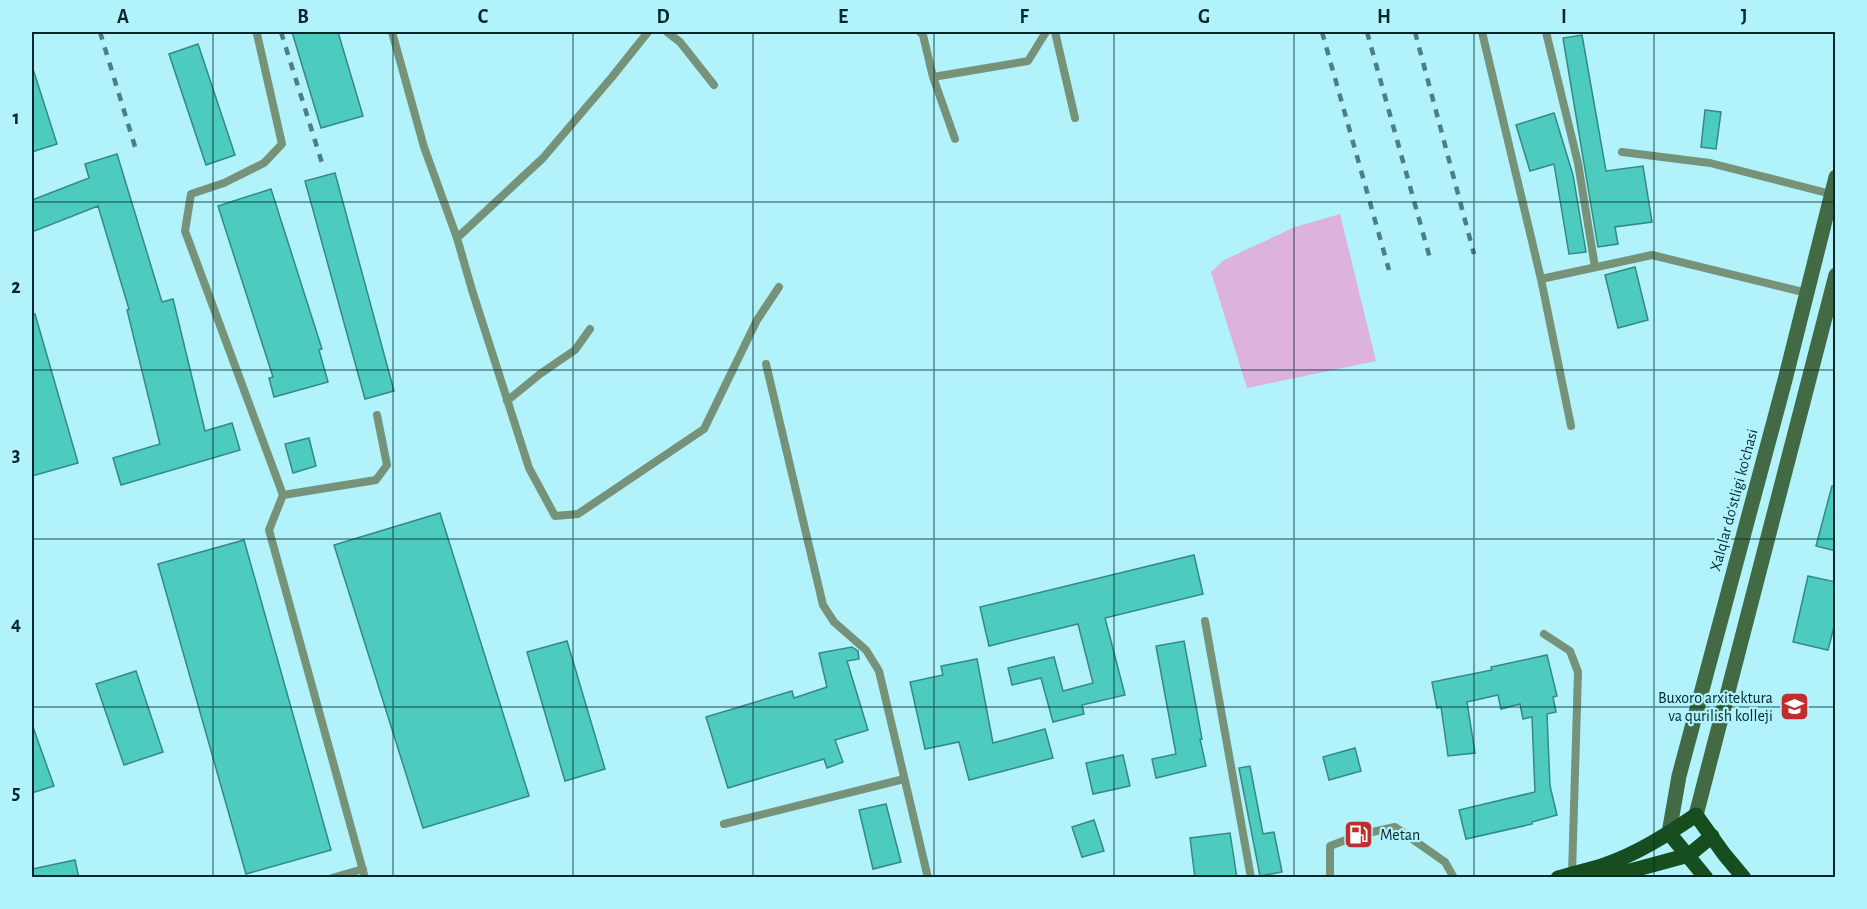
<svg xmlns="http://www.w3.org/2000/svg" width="1867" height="909" viewBox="0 0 1867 909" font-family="'Alegreya Sans',sans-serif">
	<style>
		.green { fill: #ddb2dc }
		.building { fill: #4ecbbf; stroke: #338a82; stroke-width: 1.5 }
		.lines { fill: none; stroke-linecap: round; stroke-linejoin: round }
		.lane { stroke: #769278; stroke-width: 8 }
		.secondary { stroke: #416a45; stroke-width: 15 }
		.primary { stroke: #164e20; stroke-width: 15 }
		.rail { stroke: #4c7e84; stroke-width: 4.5; stroke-dasharray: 8 8; stroke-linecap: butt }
		.grid { fill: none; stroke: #02282c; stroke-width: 1.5; stroke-opacity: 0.55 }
		.labels { text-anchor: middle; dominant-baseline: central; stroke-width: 4.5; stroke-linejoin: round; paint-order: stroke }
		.street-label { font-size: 16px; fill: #02282c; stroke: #b1f2fb }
		.poi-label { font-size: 16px; fill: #02282c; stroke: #b1f2fb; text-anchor: end }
		.neatline { fill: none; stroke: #02282c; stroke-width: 2 }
		.grid-label { font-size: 20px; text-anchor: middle; font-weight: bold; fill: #02282c }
	</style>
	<rect width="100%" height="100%" fill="#b1f2fb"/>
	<path class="green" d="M1340 214 1376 361 1247 388 1211 272 1224 260 1295 227Z"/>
	<path class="building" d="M292 32H338L363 116 321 128Z
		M1582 35 1606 171 1643 166 1652 222 1615 227 1618 244 1598 247 1563 38Z
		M198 44 235 155 206 165 169 54Z
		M34 72 57 144 32 152V73Z
		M1705 110 1721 112 1716 149 1701 147Z
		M1554 113 1573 175 1586 252 1569 254 1554 164 1530 171 1516 125Z
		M117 154 162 302 173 299 205 431 232 423 240 450 121 485 113 458 160 444 127 310 129 309 98 206 32 232V200L89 178 85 164Z
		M335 173 394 391 365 399 305 181Z
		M271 189 322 349 319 350 328 382 274 397 269 378 273 377 218 206Z
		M1635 267 1648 320 1618 328 1605 275Z
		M35 314 78 463 32 476V315Z
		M309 438 316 466 293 473 285 444Z
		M1832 486H1836V551L1816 546Z
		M440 513 529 796 423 828 334 545Z
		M244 540 331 850 246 874 158 564Z
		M1194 555 1203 594 1105 618 1125 695 1082 705 1084 714 1053 722 1041 678 1012 685 1008 668 1054 657 1063 691 1093 683 1078 624 989 646 980 607Z
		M1808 576 1836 582V619L1828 650 1793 642Z
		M567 641 605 769 565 781 527 652Z
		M1184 641 1202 739H1200L1206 766 1156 778 1152 759 1176 754 1156 646Z
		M852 647 858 651 859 659 847 661 868 730 835 740 843 762 827 768 824 759 728 788 706 717 792 691 794 698 827 687 819 653Z
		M1547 655 1557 696 1553 697 1556 712 1547 714 1550 786 1557 815 1532 822V824L1466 839 1459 810 1535 792 1532 717 1523 719 1520 704 1501 709 1498 695 1467 702 1475 753 1448 756 1441 707 1437 708 1432 682 1492 670 1491 667Z
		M977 659 993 743 1045 729 1053 758 969 780 959 742 925 749 910 682 943 675 941 666Z
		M136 671 163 752 124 765 96 684Z
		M32 727H33L54 786 32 793Z
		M1355 748 1361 771 1329 780 1323 757Z
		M1123 755 1130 786 1093 794 1086 763Z
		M1250 766 1263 834 1274 832 1282 872 1260 876 1239 768Z
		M886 804 901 862 873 869 859 810Z
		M1094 820 1104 851 1082 857 1072 827Z
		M1230 833 1237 878H1195L1190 838Z
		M75 860 79 878H32V869Z"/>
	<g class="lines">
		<path class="lane" d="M392 32 424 147 457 238 472 290 529 468 555 516 578 514 704 429 757 320 779 287
			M667 32 680 42 714 85
			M920 32 923 35 933 77 955 139
			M1055 32 1075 118
			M1482 32 1541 279 1652 255 1807 293
			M1546 32 1578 163 1595 267
			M257 34 282 144 264 163 224 183 191 194 185 231 283 495 269 530 365 878
			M933 77 1028 61 1046 32
			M1622 152 1710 163 1831 194
			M457 238 543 158 612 77 648 32
			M1541 279 1571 426
			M766 364 823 605 834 622 866 650 879 671 928 878
			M507 401 540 374 575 350 590 329
			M283 495 376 480 387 465 377 415
			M1205 621 1251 878
			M1544 634 1570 651 1578 672 1572 874
			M724 824 904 779
			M332 878 363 869
			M1330 878V846L1359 835 1395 827 1445 862 1454 878"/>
		<path class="secondary" d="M1696 815 1836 275
			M1669 833 1679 776 1785 380 1836 177"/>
		<path class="primary" d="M1669 833 1706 878
			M1558 878C1574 873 1589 870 1604 865 1637 854 1668 834 1696 815L1724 854 1744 878
			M1604 878 1689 855 1712 836"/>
		<path class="rail" d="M100 32 136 150
			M281 32 322 163
			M1322 32 1389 270
			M1367 32 1431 262
			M1415 32 1474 254"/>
	</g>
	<path class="grid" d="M213 32V878M393 32V878M573 32V878M753 32V878M934 32V878M1114 32V878M1294 32V878M1474 32V878M1654 32V878M32 202H1836M32 370H1836M32 539H1836M32 707H1836"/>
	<defs>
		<symbol id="university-square" viewBox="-11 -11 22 22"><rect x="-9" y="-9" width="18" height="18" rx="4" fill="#bd2e2c" stroke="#b1f2fb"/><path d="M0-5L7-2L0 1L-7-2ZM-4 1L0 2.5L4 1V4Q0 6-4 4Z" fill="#fff"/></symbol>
		<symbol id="fuel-square" viewBox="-11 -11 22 22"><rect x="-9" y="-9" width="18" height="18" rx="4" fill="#bd2e2c" stroke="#b1f2fb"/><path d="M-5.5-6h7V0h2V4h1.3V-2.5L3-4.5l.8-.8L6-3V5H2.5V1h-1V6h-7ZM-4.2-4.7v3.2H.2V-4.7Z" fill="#fff"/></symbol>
	</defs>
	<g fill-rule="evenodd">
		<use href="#university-square" x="1778" y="690" width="33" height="33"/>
		<use href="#fuel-square" x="1342" y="818" width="33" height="33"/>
	</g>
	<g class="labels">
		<g class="street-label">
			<text transform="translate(1734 500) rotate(-75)">Xalqlar do'stligi ko'chasi</text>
		</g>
		<g class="poi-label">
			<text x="1773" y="698">Buxoro arxitektura<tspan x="1773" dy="18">va qurilish kolleji</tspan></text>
			<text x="1380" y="835" text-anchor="start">Metan</text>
		</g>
	</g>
	<rect width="1867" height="909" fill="none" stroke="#b1f2fb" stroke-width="66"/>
	<rect x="33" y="33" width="1801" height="843" class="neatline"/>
	<g class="grid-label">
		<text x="123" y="23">A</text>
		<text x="303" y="23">B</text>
		<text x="483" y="23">C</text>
		<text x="663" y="23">D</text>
		<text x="843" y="23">E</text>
		<text x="1024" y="23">F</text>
		<text x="1204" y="23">G</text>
		<text x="1384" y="23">H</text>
		<text x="1564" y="23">I</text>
		<text x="1744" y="23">J</text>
		<text x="16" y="124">1</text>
		<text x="16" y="293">2</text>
		<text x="16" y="461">3</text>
		<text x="16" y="630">4</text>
		<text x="16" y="799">5</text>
	</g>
</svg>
